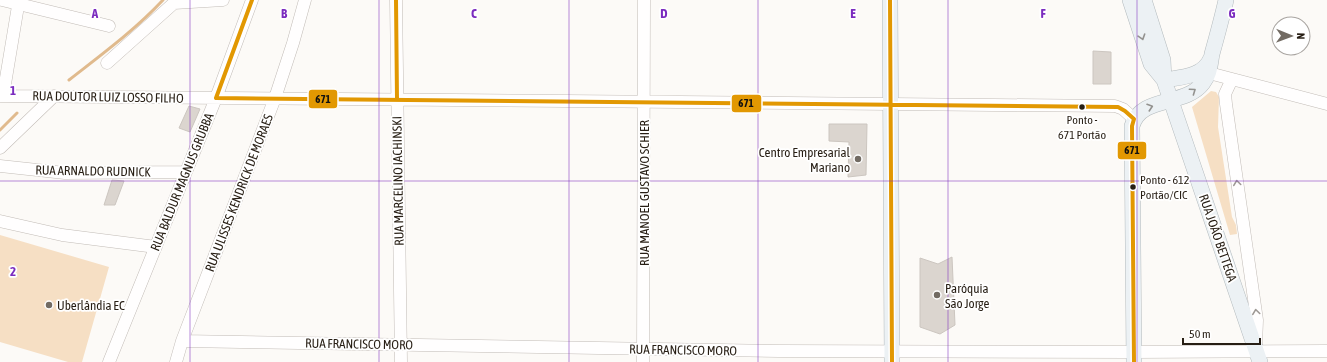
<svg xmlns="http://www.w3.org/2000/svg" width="1327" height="362" viewBox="0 0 1327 362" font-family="'Asap Condensed',sans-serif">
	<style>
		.green { fill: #f6dfc4 }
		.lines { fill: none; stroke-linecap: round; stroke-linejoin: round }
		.stream { stroke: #e0ba8d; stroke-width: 3 }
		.building { fill: #dbd5cf; stroke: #ccc6c0 }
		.minor-casing { stroke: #c2bcb7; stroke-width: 13 }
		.major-casing { stroke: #b3babd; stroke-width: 16 }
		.minor { stroke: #fffefe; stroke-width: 12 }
		.major { stroke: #ecf1f4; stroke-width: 15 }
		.bus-1-casing { stroke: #fff; stroke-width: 7 }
		.bus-1 { stroke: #e29802; stroke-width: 4 }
		.oneway { stroke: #93928f }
		.oneway2 { stroke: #9e9995 }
		.grid { fill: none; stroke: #7b2cbf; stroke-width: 1; stroke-opacity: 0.55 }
		.bus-dot { fill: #271e14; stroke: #fff; stroke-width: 1.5 }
		.poi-dot { fill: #726b63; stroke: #fff; stroke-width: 1.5 }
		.labels { text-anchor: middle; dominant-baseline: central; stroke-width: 3.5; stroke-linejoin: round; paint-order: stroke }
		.bus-label { font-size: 12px; fill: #271e14; stroke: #fff }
		.street-label { font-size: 13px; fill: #271e14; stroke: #fff }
		.poi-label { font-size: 13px; fill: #271e14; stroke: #fff; text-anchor: start }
		.grid-label { font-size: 13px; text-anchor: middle; font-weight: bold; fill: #7b2cbf; stroke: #fff; stroke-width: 3.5; stroke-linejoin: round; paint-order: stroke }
		.line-badge { stroke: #fff; stroke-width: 1.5 }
		.pale-badge-label { font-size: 11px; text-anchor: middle; font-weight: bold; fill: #111 }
	</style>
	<rect width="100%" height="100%" fill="#fcfaf7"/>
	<path class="green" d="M1211 91 1216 92 1219 97 1218 127 1232 217 1236 225 1237 234 1230 235 1192 107Z
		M0 235 109 267 82 362H68L0 342Z"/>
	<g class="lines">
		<path class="stream" d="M69 80C101 55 135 30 163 0
			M0 130 17 113"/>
	</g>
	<path class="building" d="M1093 51 1111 52V84H1093Z
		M189 106 200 109 190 132 179 128Z
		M829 124H867L866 175 848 177 849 142 829 141Z
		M112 180 124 181 115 205H104Z
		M952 257 955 325 940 334 920 327V258L938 264Z"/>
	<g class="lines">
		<defs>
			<path id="minor" d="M2 0 109 26
				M396 0 401 362
				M107 63 174 3 223 0
				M1209 73 1327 104
				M1232 79 1225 94 1226 104 1257 320 1256 345
				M0 96 1115 106 1123 109 1134 119
				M3 96 19 0
				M0 148 54 96
				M0 166 65 173 186 172
				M0 221 62 235 156 247
				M182 341 779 351 1134 352 1327 351
				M109 362 216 98 252 0
				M176 362 182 341 275 98 293 43 305 0
				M643 362 644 0"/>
			<path id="major" d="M890 0 892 362
				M1130 0 1151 64 1164 80
				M1144 0 1163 60 1164 80 1260 362
				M1164 80C1182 77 1203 77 1211 58
				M1134 362 1132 126C1141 95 1185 107 1203 83 1210 74 1210 65 1212 54 1217 36 1222 18 1226 0"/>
		</defs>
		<use href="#minor" class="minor-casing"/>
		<use href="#major" class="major-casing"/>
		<use href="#minor" class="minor"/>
		<use href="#major" class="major"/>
		<defs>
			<path id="bus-1" d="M252 0 216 98 1118 107 1125 111 1134 119 1132 126 1134 362
				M396 0 397 99
				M890 0 892 362"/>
		</defs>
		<use href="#bus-1" class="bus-1-casing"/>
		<use href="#bus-1" class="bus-1"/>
	</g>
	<defs><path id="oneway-chevron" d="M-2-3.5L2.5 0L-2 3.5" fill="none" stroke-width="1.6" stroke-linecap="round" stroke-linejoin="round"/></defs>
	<g class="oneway">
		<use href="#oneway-chevron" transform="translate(1142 37) rotate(72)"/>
		<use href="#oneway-chevron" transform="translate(1193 91) rotate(-35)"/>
		<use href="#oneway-chevron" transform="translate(1150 107) rotate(-18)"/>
	</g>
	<g class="oneway2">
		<use href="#oneway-chevron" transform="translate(1237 183) rotate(-98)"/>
		<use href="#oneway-chevron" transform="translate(1256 312) rotate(-98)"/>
	</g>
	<path class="grid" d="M190 0V362M379 0V362M569 0V362M758 0V362M948 0V362M1137 0V362M0 181H1327"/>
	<g class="bus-dot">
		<circle cx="1082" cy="107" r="3.5"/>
		<circle cx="1133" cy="187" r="3.5"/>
	</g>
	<g class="poi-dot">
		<circle cx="858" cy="159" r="4"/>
		<circle cx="937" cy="295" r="4"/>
		<circle cx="49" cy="305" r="4"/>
	</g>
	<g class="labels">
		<g class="bus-label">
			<text x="1082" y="120">Ponto -<tspan x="1082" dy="15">671 Portão</tspan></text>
			<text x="1140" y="180" text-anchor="start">Ponto - 612<tspan x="1140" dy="15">Portão/CIC</tspan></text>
		</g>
		<g class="street-label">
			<text transform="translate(108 97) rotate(1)">RUA DOUTOR LUIZ LOSSO FILHO</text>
			<text transform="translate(93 171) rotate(1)">RUA ARNALDO RUDNICK</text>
			<text transform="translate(398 181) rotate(-91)">RUA MARCELINO IACHINSKI</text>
			<text transform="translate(182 182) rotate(-68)">RUA BALDUR MAGNUS GRUBBA</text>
			<text transform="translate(239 193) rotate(-69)">RUA ULISSES KENDRICK DE MORAES</text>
			<text transform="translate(644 193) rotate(-90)">RUA MANOEL GUSTAVO SCHIER</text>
			<text transform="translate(1218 238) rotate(71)">RUA JOÃO BETTEGA</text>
			<text transform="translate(359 344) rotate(1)">RUA FRANCISCO MORO</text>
			<text transform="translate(683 350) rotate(1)">RUA FRANCISCO MORO</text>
		</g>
		<g class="poi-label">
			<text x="850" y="152" text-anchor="end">Centro Empresarial<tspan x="850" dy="15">Mariano</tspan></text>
			<text x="945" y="288">Paróquia<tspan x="945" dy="15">São Jorge</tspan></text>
			<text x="57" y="305">Uberlândia EC</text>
		</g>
	</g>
	<g class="grid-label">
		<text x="95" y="18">A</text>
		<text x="284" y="18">B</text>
		<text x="474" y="18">C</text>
		<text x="664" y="18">D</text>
		<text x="853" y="18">E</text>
		<text x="1043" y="18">F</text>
		<text x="1232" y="18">G</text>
		<text x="13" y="95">1</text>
		<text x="13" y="276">2</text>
	</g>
	<g class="line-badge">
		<rect x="308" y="89" width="30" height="20" rx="4" fill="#e29802"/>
		<rect x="731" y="94" width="31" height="19" rx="4" fill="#e29802"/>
		<rect x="1117" y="141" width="30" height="19" rx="4" fill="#e29802"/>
	</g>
	<g class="pale-badge-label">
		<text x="323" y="103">671</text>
		<text x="746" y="107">671</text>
		<text x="1132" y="154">671</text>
	</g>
	<g transform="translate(1291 36) rotate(91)"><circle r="19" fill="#ffffff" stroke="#a9a5a1"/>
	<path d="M0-3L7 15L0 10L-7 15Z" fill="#726b63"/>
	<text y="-6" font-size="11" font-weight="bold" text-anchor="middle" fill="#271e14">N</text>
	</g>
	<path d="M1183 338v6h77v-6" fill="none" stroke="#271e14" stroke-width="2"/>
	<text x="1189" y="338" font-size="12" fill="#271e14" stroke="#ffffff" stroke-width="3" paint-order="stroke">50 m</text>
</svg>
